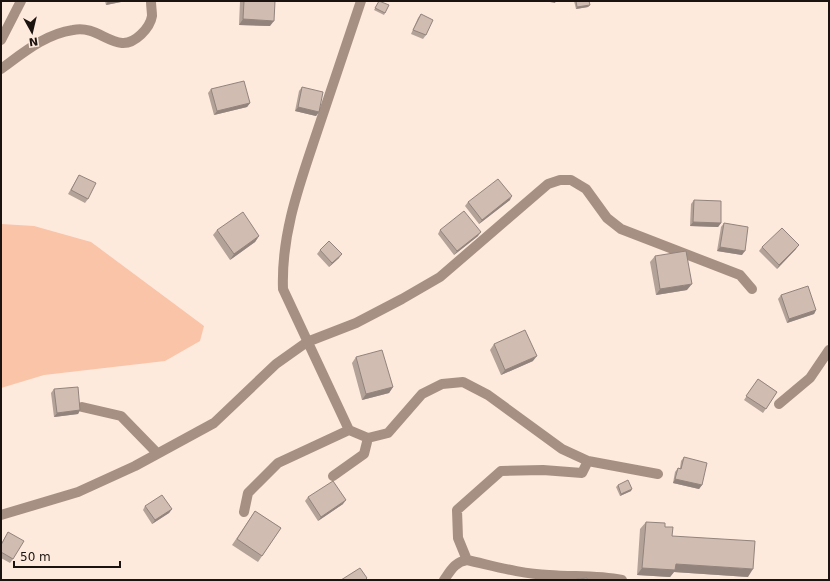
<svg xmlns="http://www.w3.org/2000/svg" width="830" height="581" viewBox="0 0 830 581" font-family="'DejaVu Sans',sans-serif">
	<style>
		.green { fill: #f9c4a7 }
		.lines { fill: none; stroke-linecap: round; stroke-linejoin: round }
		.minor { stroke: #a69083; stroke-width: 10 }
		.wall { fill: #b3a298 }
		.shaded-wall { fill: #92847c }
		.building { fill: #d0bcb1; stroke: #92847c }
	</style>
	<rect width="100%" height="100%" fill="#fee9dd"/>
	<path class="green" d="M1 224 34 226 91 242 204 326 200 341 165 361 44 375 1 388Z"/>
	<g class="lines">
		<path class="minor" d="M361 1C346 45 332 88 317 132 300 183 281 233 283 289L349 430 368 438 388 433 422 394 442 384 463 382 488 395 562 449 588 461 658 474
			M1 40 21 1
			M1 69C23 53 45 34 73 30 94 26 105 41 122 43 135 44 150 28 152 16 152 12 151 6 151 1
			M779 404 810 378 829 350
			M82 407 121 416 157 453
			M333 476 364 454 368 438
			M244 512 248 493 278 463 349 430
			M1 515 78 492 135 466 214 423 276 364 307 342 356 323 402 299 440 277 548 184 560 180H571L586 189 607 218 621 229 740 275 752 289
			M467 560 458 538 457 510 501 471 543 470 582 473 588 461
			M444 580C451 570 455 562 467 560 494 566 521 574 549 575 574 577 597 575 622 580"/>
	</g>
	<path class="wall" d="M105 1H126L106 5Z
		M240 1H275L270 26 239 25Z
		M379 1 385 13 384 15 374 10Z
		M574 1H589L590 5 588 7 576 9Z
		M421 14 426 35 423 39 411 34 418 18Z
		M302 87 319 112 316 116 295 111 299 91Z
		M211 89 250 103 247 107 214 115 208 93Z
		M79 175 88 199 85 203 68 194Z
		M510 200 479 224 465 206 468 202Z
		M694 200 721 223 718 227 690 226 691 204Z
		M724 223 742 255 717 251 721 227Z
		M217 230 259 236 255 242 230 260 213 235Z
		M440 230 478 236 454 255 438 234Z
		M762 247 796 249 777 269 759 251Z
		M320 250 339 258 329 267 317 254Z
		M655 256 687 290 656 295 650 262Z
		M781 295 816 310 814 314 787 323 778 299Z
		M494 344 533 361 501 375 490 350Z
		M356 357 393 387 389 393 362 400 352 363Z
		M758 379 777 392 763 413 744 400Z
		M54 389 80 410 78 414 54 417 51 393Z
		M684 457 702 485 699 489 673 483 675 472 678 468H680L681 461Z
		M618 485 631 491 620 496 616 487Z
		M308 497 343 504 318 521 305 501Z
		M145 506 172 509 169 513 152 524 143 510Z
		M255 511 281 528 258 562 232 545Z
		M646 522 665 527 672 536 748 577 674 572 670 577 637 575 640 529Z
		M8 532 13 559 10 563 1 558V544Z"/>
	<path class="shaded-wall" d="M108 1H126L106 5Z
		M545 1H556L555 3Z
		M590 5 588 7 576 9 577 7Z
		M243 19 274 21 270 26 239 25Z
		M250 103 247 107 214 115 217 111Z
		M298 107 319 112 316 116 295 111Z
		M512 196 510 200 479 224 482 220Z
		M693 222 721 223 718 227 690 226Z
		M481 232 478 236 454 255 457 251Z
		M259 236 255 242 230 260 234 254Z
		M799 245 796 249 777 269 779 265Z
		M720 247 745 251 742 255 717 251Z
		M342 254 339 258 329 267 332 263Z
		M692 284 687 290 656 295 660 289Z
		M816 310 814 314 787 323 789 319Z
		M537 356 533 361 501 375 505 370Z
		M393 387 389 393 362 400 366 394Z
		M80 410 78 414 54 417 57 413Z
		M675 479 702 485 699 489 673 483Z
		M632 489 631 491 620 496 621 494Z
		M346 500 343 504 318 521 321 517Z
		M172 509 169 513 152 524 155 520Z
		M676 564 753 569 748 577 674 572 670 577 637 575 642 568Z"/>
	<path class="building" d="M244 1H275L274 21 243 19Z
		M379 1 389 5 385 13 375 8Z
		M576 1H589L590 5 577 7Z
		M421 14 433 20 426 35 413 30Z
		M244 81 250 103 217 111 211 89Z
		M302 87 323 92 319 112 298 107Z
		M79 175 96 183 88 199 71 190Z
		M498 179 512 196 482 220 468 202Z
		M694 200 721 201V223L693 222Z
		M464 211 481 232 457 251 440 230Z
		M243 212 259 236 234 254 217 230Z
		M724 223 748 227 745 251 720 247Z
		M782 228 799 245 779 265 762 247Z
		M329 241 342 254 332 263 320 250Z
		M686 251 692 284 660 289 655 256Z
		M808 286 816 310 789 319 781 295Z
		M525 330 537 356 505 370 494 344Z
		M382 350 393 387 366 394 356 357Z
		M758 379 777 392 766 409 746 396Z
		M78 387 80 410 57 413 54 389Z
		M684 457 707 463 702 485 675 479 678 468 681 469Z
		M628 480 632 489 621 494 618 485Z
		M333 481 346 500 321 517 308 497Z
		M162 495 172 509 155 520 145 506Z
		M255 511 281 528 262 556 237 539Z
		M646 522 665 523V527H673L672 536 755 541 753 569 676 564 675 570 642 568Z
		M8 532 24 541 13 559 1 552V545Z
		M360 568 367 578 365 580H341Z
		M587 578V580H570Z"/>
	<rect width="830" height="581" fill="none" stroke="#1a130f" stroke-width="4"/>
	<g transform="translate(32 32) rotate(172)" stroke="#fee9dd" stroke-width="3" paint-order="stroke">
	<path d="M0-3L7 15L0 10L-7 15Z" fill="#1a130f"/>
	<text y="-6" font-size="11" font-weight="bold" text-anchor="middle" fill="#1a130f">N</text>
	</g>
	<path d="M14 561v6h106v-6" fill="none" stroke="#1a130f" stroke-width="2"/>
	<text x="20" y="561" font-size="12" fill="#1a130f" stroke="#fee9dd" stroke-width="3" paint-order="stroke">50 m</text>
</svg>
